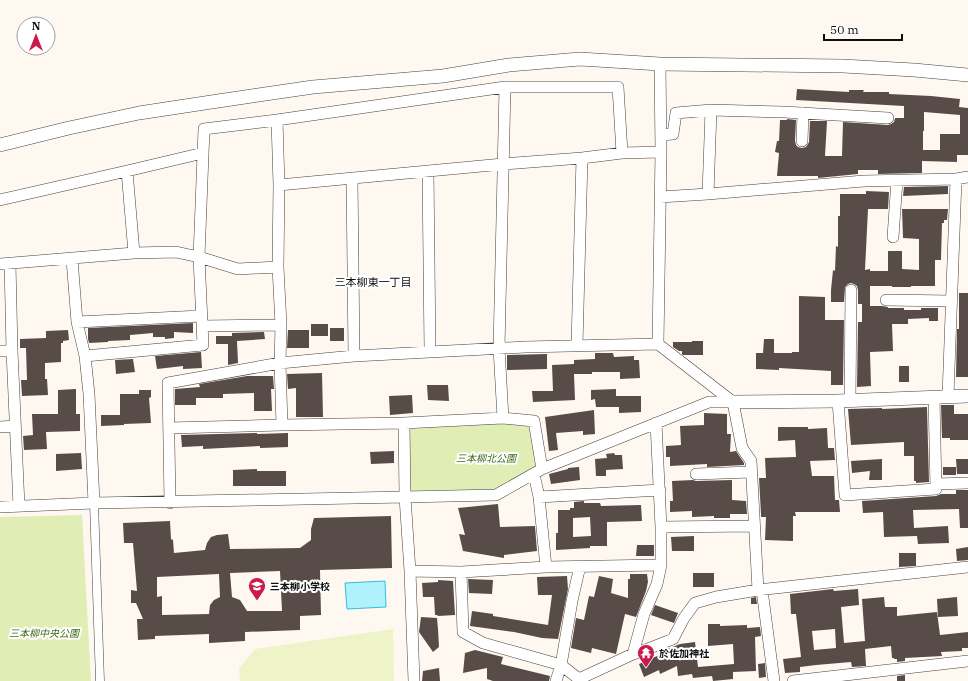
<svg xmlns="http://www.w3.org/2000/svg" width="968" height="681" viewBox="0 0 968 681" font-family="'IBM Plex Serif','Noto Sans JP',serif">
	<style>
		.green { fill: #e0eeb5 }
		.pitch { fill: #eff4c8 }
		.water { fill: #aff2fc; stroke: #2fbfda }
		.building { fill: #584c49; fill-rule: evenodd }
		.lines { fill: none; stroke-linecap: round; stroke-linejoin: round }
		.pedestrian-casing { stroke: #414141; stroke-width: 9 }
		.minor-casing { stroke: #414141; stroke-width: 12 }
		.tertiary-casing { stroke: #414141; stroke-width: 14 }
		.pedestrian { stroke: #fff; stroke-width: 8 }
		.minor { stroke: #fff; stroke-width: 11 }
		.tertiary { stroke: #fff; stroke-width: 13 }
		.labels { text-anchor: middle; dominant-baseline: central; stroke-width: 4; stroke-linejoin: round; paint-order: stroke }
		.park-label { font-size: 10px; font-style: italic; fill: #3e6d18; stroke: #fff }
		.poi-label { font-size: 10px; font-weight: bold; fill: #0e0e0e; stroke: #fff; text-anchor: start }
		.neighbourhood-label { font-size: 11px; fill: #0e0e0e; stroke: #fff }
	</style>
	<rect width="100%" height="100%" fill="#fff8f0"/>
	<path class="green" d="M504 423 530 427 537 465 495 491 410 493V429Z
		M82 515 91 681H0V517Z"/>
	<path class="pitch" d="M393 629 394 681H240L239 668 255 649Z"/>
	<path class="water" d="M385 581 386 607 347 609 345 583Z"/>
	<path class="building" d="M797 89 849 92V90H864L863 92H889V94L931 96 960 99 959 107 968 108V155H957V162L922 161V173L878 174V170H858V174L818 178V176H777L779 153 775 152 777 141H779L780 120H787V119L796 120 795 141 796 145 798 147 802 148 806 147 808 144 809 142 810 121H827L825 156H842L843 122 888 125 891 124 894 122 895 118H904V106L796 100ZM924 112 960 115V134H940V150H923V131H924Z
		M948 186V194L903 196 904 187Z
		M866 191 889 192 888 209H868L865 270 870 269V271H888V251H902V269L919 270V239L903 238 902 209H948L947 220H944V223H942L941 260H935V286H911V287H892V286H870V306H882L888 307V308H904V310H921V308H938V321H929V318L908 319V324H892L893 351 870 352 871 386 857 387 858 322H862V304H858V290L857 286 854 284 851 283 848 284 845 287 844 302H831V290L833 270 835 271 836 246 838 247V216H840V194H866Z
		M959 293H968V377H956L957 329H959Z
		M799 296 825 297V320H844L843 385H831V371L779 368V370L756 369V353H763L764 339H774V353H792V352H799Z
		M193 323V333L174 332V338L165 339V337H153V333L130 335V340L108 341V342L89 343 88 339V328Z
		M311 324H328V336H311Z
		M330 328H344V341H330Z
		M68 330 69 340 63 341V343H61V362L45 363V379H47L48 395 22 396 21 380H27L26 348H20V339L46 338V331Z
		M288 330H309V348H287Z
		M264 332 265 339 237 341 238 363 228 365V344H216V336H232V333Z
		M692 341H703V355H683L682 354V351H679L673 347V342H692Z
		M201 352 202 368 183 369V366L157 369 155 356Z
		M595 353H613L614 357 634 356V360H639L640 378 620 379V372H592V374H574L575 400 533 402 532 391H553L552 365 574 364V360L595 359Z
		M547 354V369L507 370V355Z
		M133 359 135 372 116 374 115 360Z
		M899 366H909V382H899Z
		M322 373 323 417H296V388L288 389 287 374Z
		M247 376H273L274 389H271L272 411H254V393L223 394V398H196V405H175V389L200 387 199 384Z
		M427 385H448L449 401 428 400Z
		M76 389V414H80V431L46 432 47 449 24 450 23 436 33 435 32 414H58V390Z
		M616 389V396H641V412L619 413V407H596L595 399 591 400V390Z
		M139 390H151V397L149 398 151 423 124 424V425L101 426V415H120V394H139Z
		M412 395 413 413 390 415 389 396Z
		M941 405H954V414H968V440H950V438H942Z
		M927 407 929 482 916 483V481H914V456H904V442L851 445 848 409 882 408V409Z
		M594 410 595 434 583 435V431L556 433 558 450 549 451 545 417Z
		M704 413 727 414V434H731L730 452 736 451 744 463V465L707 467V464L670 466V457H666V446L681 445 680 426 704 425Z
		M778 427H808V429L827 428 828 448H834L835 460 810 461 812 476H834L835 500H839L840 512H795L796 516H793V541L765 540 766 517H761V514L759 478H766L765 458 796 457 795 440 778 441Z
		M257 433V434L288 433V447L260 448V446L203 449V446L182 447 181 435Z
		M394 451V463L371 464 370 452Z
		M81 453 82 469 56 471V454Z
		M614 453 615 455H622L623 469 606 470V476H596L595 459 607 458 606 454Z
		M882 459V480H869L870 471 852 473 851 461Z
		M956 459H968V474H957Z
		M579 467 580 480 551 484 549 474 568 469V468Z
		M943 467H956V475H943Z
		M257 469V471H286V486H233V470Z
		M693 480 696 481 732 480V500L746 501 747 514H730V518H714V516L692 517V511L670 512V501H673L672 481Z
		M956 490H968V528H960L959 509 913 510 914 528 948 526 949 543 918 544 917 536 884 537 883 512 863 513 862 501 936 496 941 494H956Z
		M584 501V503H600L601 506 641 505 642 521 607 522V546H590V548L556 550V533H558V510H570V508H574V502ZM590 517 591 536 573 537V518Z
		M498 504 500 527 535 526 537 551 504 555V558L463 551 459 534 465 535 458 508Z
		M391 516 392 568 320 570 321 615 300 616V630L245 632V641L209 643V634L155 636V639L138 640 137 619H143L136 603H131V590L137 591 133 543H124L123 523 170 521 171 539 173 540 174 553 205 550 207 543 211 537 217 535 228 534 230 549 300 548 311 540V529L314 518ZM280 571 282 611H247L240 600 232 597 230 573ZM219 574 220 597 214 600 210 605 209 614 162 615V596L157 597V577Z
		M694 536V551H672L671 537Z
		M637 545H654V556H636Z
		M968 547V560L957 561 956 549Z
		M899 553H916V566L899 567Z
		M693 573H714V587H693Z
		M630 574H647L648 582 646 591 636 617 625 614 616 654 592 648 591 653 571 648 576 618 584 620 589 596 594 597 599 576 613 579 611 593 628 598V579H630Z
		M567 576 568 589 558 639 542 638 514 632 470 626 472 611 493 614V616L548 625 552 595H538L537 577Z
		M468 579 493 580 492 594 469 593Z
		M438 580 453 581 455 615 438 616 437 615H435L434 597H423L422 583 438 582Z
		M833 589 834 591 858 589 859 605 841 607 844 643 865 641 862 599 884 597 885 607H897V616L937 612 940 635 968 632V648H962V651L941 652 942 656 905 658V661L897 662V659H894V658H892L891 646 865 649 866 666 852 667 851 662 816 665 800 667V672L785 673 783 659 801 657 796 614H791L790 594ZM835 629 836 648 814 650 812 631Z
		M756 597 757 604H751V598Z
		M957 597 958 616 938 617 937 599Z
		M655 605 678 613 674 623 651 615Z
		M421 617 437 618 438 629 439 647 433 652 419 632Z
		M708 624H720V626L747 625V628L760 627 761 636 755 637 756 671 733 672V679L713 681 712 676 693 678 692 674 678 676 677 666 660 674 659 670 644 677 639 664 666 652 665 650 680 644 695 642 698 667 734 664 733 644 708 646Z
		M475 650 503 657 501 664 550 676 549 681H493L487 679V668L463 673 465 653Z
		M765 663 766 677 759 678 758 664Z
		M439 668 440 681H422L423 671Z
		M905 675V681H897V676Z"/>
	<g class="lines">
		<defs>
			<path id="pedestrian" d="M94 503 100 681"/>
			<path id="minor" d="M277 120 279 185 278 267 281 325 280 363 282 425
				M661 135 673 134 676 113 711 110 784 112 888 118
				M802 141 803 113
				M127 171 134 253
				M428 171 430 351
				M352 178 354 356
				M279 185 503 164 582 158 622 153 661 152
				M708 194 711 110
				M660 197 708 194 864 181 956 179 968 177
				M0 200 127 171 203 153
				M893 237 897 180
				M72 259 77 322 85 356 89 394 94 503
				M10 263 12 351 19 506
				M0 264 134 253 176 252 199 257 238 269 278 267
				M886 300 951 301
				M77 322 201 316
				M202 326 281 325
				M577 345 582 158
				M0 351H12
				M85 356 203 345 199 257 204 129 277 120 505 87H618L622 153
				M948 396 956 179
				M850 400 851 290
				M838 401 845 495 936 489 934 397
				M503 418 499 348 505 87
				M404 423 405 497 496 495 542 469 709 402H733
				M0 427 15 426
				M169 428 282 425 404 423 503 418 534 421 542 469
				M534 474 539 497 546 567
				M696 474 751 472
				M936 484 968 483
				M539 497 660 490
				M170 503 168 383 280 363 354 356 525 347 658 344
				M0 507 94 503 405 497 410 571 414 681
				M661 527 754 526
				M410 571 461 572 546 567 661 565
				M461 572 463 632 483 643 561 665 579 679 633 654 645 650 673 639 684 618 695 603 716 597 758 590 751 461 742 448 733 402 658 344 661 152 660 64
				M758 590 968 567
				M762 590 774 681
				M633 654 644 614 657 584 661 565V527L656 423
				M556 681 561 665 572 601 580 566
				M793 681 968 661"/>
			<path id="tertiary" d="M0 145 69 128 139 113 218 101 313 87 443 76 509 65 580 59 660 64 843 66 914 70 968 75
				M733 402 838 401 968 396"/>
		</defs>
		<use href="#pedestrian" class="pedestrian-casing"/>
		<use href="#minor" class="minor-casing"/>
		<use href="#tertiary" class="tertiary-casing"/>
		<use href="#pedestrian" class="pedestrian"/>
		<use href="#minor" class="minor"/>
		<use href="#tertiary" class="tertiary"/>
	</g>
	<defs>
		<symbol id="school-pin" viewBox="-11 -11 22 30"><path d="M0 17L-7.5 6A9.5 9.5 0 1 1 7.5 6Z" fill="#cc194c" stroke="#fff"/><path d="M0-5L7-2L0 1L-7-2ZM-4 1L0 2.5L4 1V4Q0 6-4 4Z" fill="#fff"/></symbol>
		<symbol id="temple-pin" viewBox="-11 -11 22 30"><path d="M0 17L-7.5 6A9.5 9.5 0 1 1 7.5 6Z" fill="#cc194c" stroke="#fff"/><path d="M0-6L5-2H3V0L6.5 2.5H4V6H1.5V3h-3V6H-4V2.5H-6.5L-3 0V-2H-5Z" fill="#fff"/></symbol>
	</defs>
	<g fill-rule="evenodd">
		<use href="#school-pin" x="247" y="576" width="20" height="27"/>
		<use href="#temple-pin" x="636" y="643" width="20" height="27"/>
	</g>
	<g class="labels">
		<g class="park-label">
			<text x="486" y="458">三本柳北公園</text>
			<text x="44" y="633">三本柳中央公園</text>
		</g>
		<g class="poi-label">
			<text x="270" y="586">三本柳小学校</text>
			<text x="659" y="653">於佐加神社</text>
		</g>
		<g class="neighbourhood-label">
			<text x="373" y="282">三本柳東一丁目</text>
		</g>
	</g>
	<g transform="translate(36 36)"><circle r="19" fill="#ffffff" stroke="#9f9f9f"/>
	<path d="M0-3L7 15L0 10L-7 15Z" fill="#cc194c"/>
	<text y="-6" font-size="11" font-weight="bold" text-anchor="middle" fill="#0e0e0e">N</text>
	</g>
	<path d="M824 34v6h78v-6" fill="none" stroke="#0e0e0e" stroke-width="2"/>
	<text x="830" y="34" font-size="12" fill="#0e0e0e" stroke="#ffffff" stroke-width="3" paint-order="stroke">50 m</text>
</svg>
